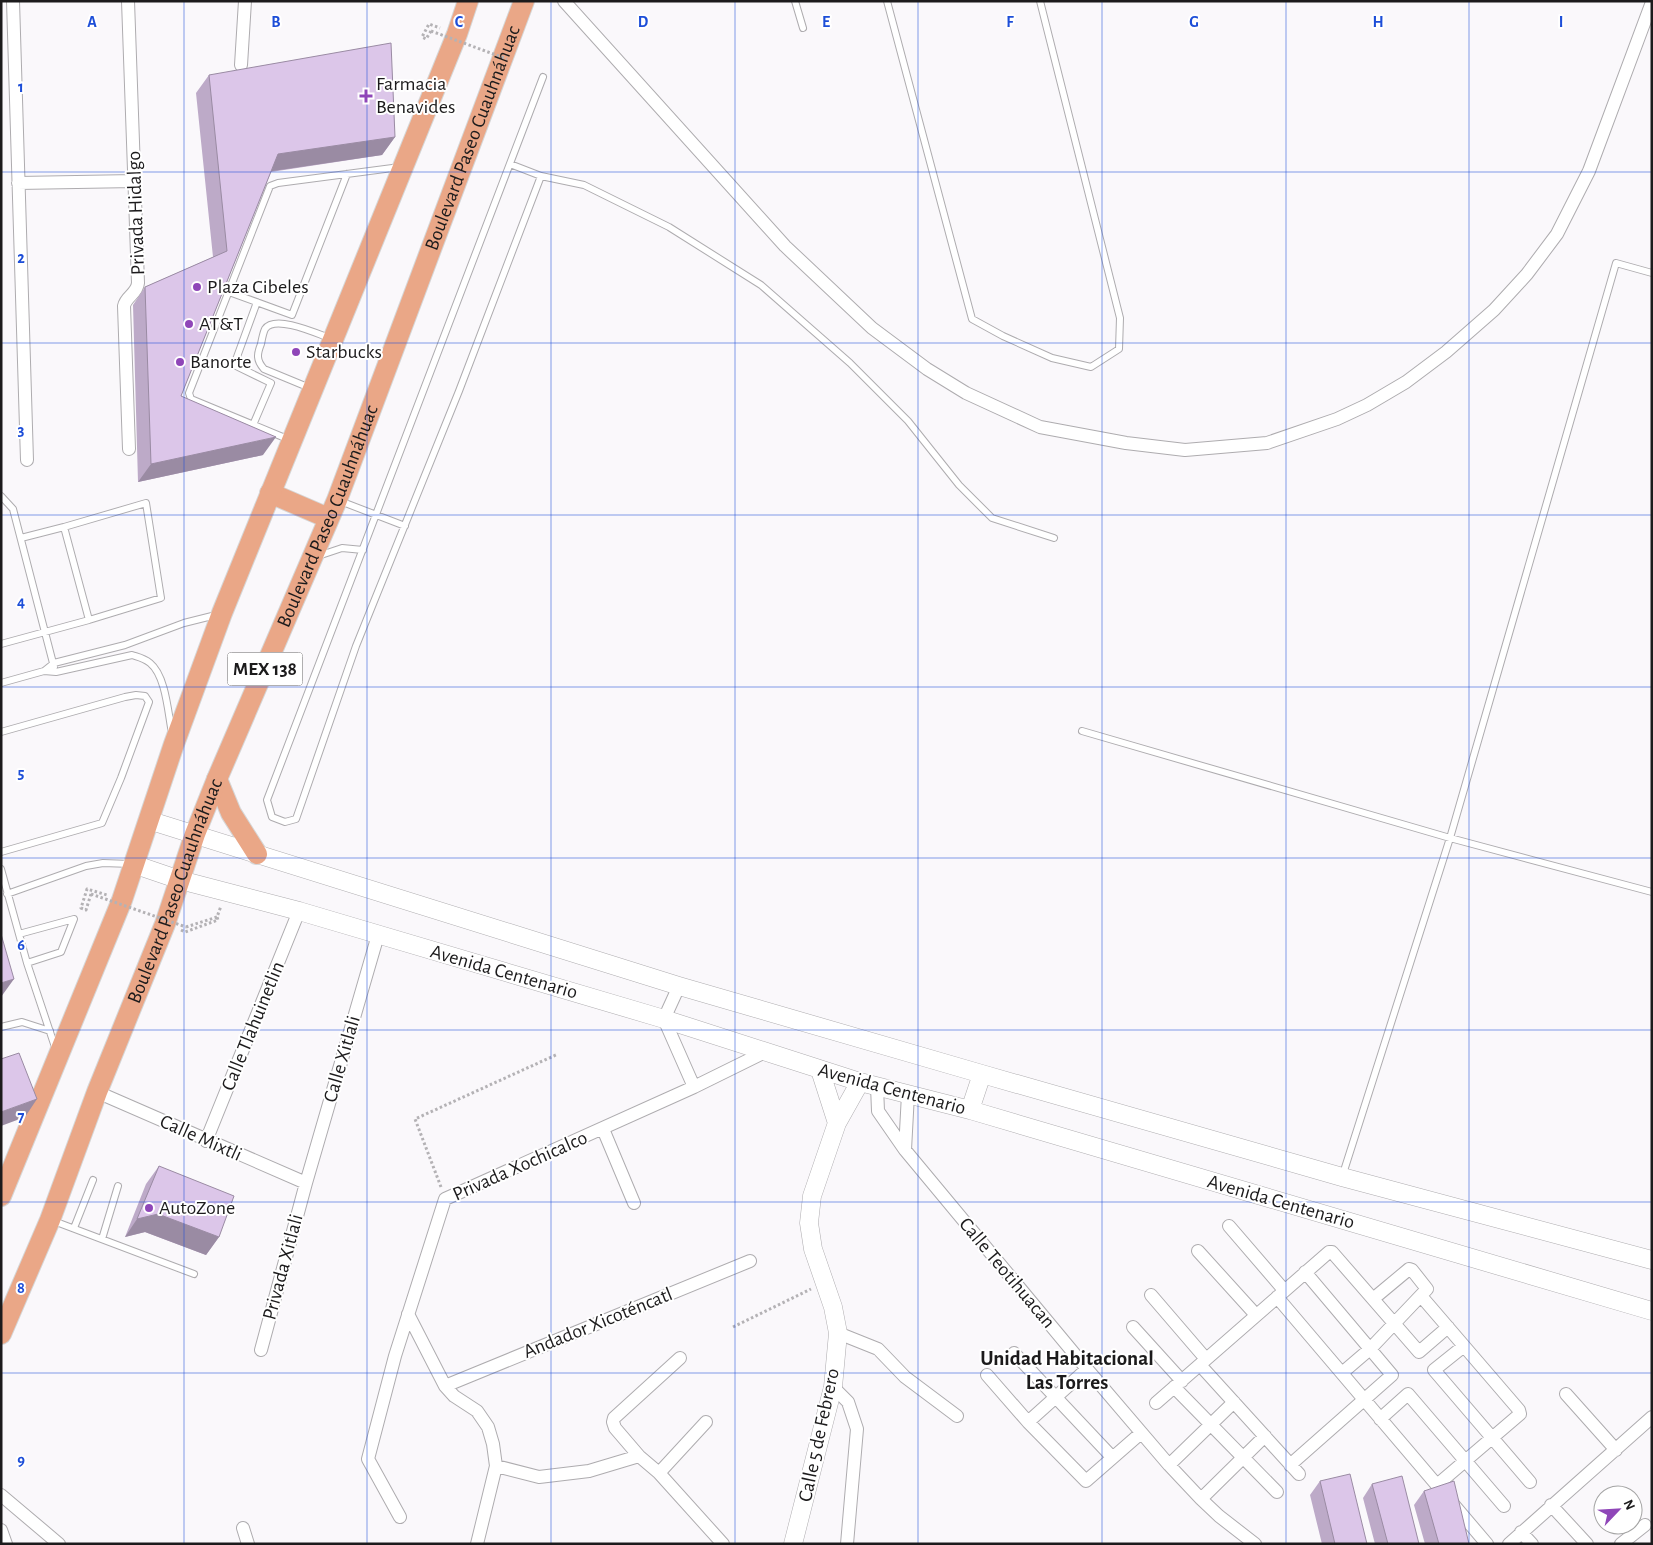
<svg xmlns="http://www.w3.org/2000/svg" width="1653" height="1545" viewBox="0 0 1653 1545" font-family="'Alegreya Sans',sans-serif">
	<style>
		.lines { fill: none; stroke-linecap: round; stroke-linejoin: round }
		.lane-casing { stroke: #aeacaf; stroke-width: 8 }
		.street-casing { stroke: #aeacaf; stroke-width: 14 }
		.secondary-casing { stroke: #aeacaf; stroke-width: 19 }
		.primary-casing { stroke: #d6d6d6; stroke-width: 22 }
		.path { stroke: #b4b2b5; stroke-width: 3; stroke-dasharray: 2.5 2.5; stroke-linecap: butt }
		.lane { stroke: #fff; stroke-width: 6 }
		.street { stroke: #fff; stroke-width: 12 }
		.secondary { stroke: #fff; stroke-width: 18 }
		.primary { stroke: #eaa787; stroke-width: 20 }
		.path-bridge { stroke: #b4b2b5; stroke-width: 3; stroke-dasharray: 2.5 2.5; stroke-linecap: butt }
		.wall { fill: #bdaac8 }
		.shaded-wall { fill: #9a8ba3 }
		.building { fill: #dcc6e9; stroke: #9a8ba3 }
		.grid { fill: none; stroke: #1d4ed8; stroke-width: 1; stroke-opacity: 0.55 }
		.poi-dot { fill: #8f46b8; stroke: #fff; stroke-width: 2 }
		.labels { text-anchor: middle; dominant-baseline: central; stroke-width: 4; stroke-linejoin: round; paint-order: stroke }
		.shield { fill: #fff; stroke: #605f60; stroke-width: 1 }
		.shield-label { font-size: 19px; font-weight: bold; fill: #1c1b1c }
		.poi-label { font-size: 20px; fill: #1c1b1c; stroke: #fff; text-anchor: start }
		.street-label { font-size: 20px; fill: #1c1b1c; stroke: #fff }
		.neighbourhood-label { font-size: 21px; font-weight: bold; fill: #1c1b1c; stroke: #fff }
		.grid-label { font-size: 16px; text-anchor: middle; font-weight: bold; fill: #1d4ed8; stroke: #fff; stroke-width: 4; stroke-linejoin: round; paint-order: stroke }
	</style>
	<rect width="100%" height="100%" fill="#faf8fb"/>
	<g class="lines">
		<defs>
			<path id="lane" d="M795 1 803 28
				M887 1 972 319 1003 336 1052 358 1091 367 1119 349 1120 318 1040 1
				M510 164 541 176 584 185 669 227 761 285 850 363 908 421 959 485 992 518 1054 538
				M541 176 459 391 356 646 296 819 285 822 272 817 267 800 543 77
				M229 292 292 315 347 174
				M310 388 264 369C256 360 257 354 261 344 262 339 263 333 265 329 275 314 318 334 332 339
				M253 425 271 383 234 365 257 302
				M290 440 191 399 189 393 270 186 278 183 400 167
				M1 496 13 509 54 667
				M340 501 405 526
				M64 527 146 503 161 598 89 620
				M318 556 342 548 363 550
				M1 644 89 620 64 527 21 538
				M44 671 56 672 132 655C138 657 144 658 150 663 166 676 168 713 172 733
				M1 683 44 671 54 663 125 645 184 623 216 615
				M1082 731 1450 838 1652 892
				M1 732 125 697 136 695 145 696 149 702 121 778 102 823 1 852
				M1 869 27 963 56 1050
				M7 894 86 866 103 863 131 864
				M19 934 74 919 61 952 27 963
				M1 1027 22 1022 50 1031
				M1342 1177 1450 838 1616 263 1652 273
				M51 1220 194 1274
				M74 1228 93 1180
				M102 1239 118 1186"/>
			<path id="street" d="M13 1 27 460
				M128 1 138 283C137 294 126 296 124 306L129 449
				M564 1 785 246 872 328 927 369 966 393 1040 427 1126 443 1185 450 1267 443 1337 419 1367 405 1406 382 1446 352 1494 310 1527 274 1557 234 1589 171 1652 2
				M241 65 245 1
				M18 183 135 181
				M679 986 664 1019 694 1087
				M877 1086 878 1111 905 1150 1087 1369 1169 1465 1201 1499 1219 1516 1255 1544
				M97 1092 306 1183
				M603 1129 634 1203
				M206 1141 299 911
				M905 1150 908 1094
				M1229 1226 1284 1290
				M1198 1251 1256 1315
				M1151 1295 1206 1359
				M1421 1296 1519 1410 1520 1414 1437 1485
				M1277 1297 1487 1544
				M408 1314 445 1386 454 1396 477 1411 488 1427 493 1444 496 1466 477 1544
				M1133 1327 1182 1381
				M838 1333 878 1349 905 1377 957 1416
				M1464 1346 1434 1370 1530 1482
				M261 1350 306 1183 378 935
				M1014 1353 1112 1457
				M1200 1365 1299 1474
				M1342 1373 1370 1349 1427 1289 1412 1270 1409 1269 1373 1299
				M987 1375 1028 1422 1086 1481 1141 1433
				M445 1386 750 1261
				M833 1387 848 1402 857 1429 847 1544
				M1174 1387 1277 1492
				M1566 1394 1616 1450
				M1156 1403 1329 1252H1332L1419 1352 1448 1327
				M1380 1419 1408 1394 1504 1506
				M1028 1422 1087 1369
				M639 1456 615 1428 613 1422 614 1418 680 1358
				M1169 1465 1234 1402
				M1290 1465 1392 1375 1305 1272
				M496 1466 539 1477 589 1471 639 1456 659 1473 723 1544
				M659 1473 706 1422
				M1 1495 59 1544
				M1201 1499 1265 1436
				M1551 1505 1587 1544
				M400 1517 368 1459 395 1356 445 1199 694 1087 765 1052
				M243 1528 248 1544
				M1 1530 6 1544
				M1521 1532 1532 1544
				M1509 1544 1652 1417
				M1621 1544 1645 1525"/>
			<path id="secondary" d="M148 820 679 986 982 1074 1342 1177 1652 1260
				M133 864 180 880 299 911 664 1019 860 1082 970 1110 1652 1311
				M820 1070 837 1123
				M970 1110 982 1074
				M793 1544 833 1387 838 1333 833 1307 813 1249 809 1223 812 1196 837 1123 860 1082"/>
			<g id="primary">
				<path d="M270 493 328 518"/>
				<path d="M217 779 231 813 257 854"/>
				<path d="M1 1196 122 900 174 744 222 613 457 34 468 1"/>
				<path id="s1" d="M1 1334 50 1220 97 1092 165 924 195 834 217 779 337 500 524 1"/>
			</g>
		</defs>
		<use href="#lane" class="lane-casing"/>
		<use href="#street" class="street-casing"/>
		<use href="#secondary" class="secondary-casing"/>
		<use href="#primary" class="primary-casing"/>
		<path class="path" d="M431 31 426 39 422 37 429 24 440 28
			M91 894 86 910 81 908 87 889 107 895
			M186 927 217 917
			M181 930 185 932 218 920 217 917 221 906
			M441 1187 415 1119 558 1054
			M733 1327 811 1289"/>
		<use href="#lane" class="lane"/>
		<use href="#street" class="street"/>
		<use href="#secondary" class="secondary"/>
		<use href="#primary" class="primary"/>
		<path class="path-bridge" d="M431 31 507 59
			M91 894 186 927"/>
	</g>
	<path class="wall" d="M209 75 395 137 382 155 271 172 181 396 263 455 138 482 133 305 145 287 213 257 196 93Z
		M159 1166 219 1237 206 1255 145 1232 125 1237 146 1184Z
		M1320 1481 1367 1544H1322L1310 1495Z
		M1372 1484 1419 1544H1375L1363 1498Z
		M1424 1491 1469 1544H1425L1414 1505Z"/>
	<path class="shaded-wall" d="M395 137 382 155 266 172 278 154Z
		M276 437 263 455 138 482 151 464Z
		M14 979 1 997V983Z
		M37 1099 25 1117 1 1126V1112Z
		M158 1214 219 1237 206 1255 145 1232 125 1237 137 1219Z"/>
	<path class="building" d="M391 43 395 137 278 154 181 396 276 437 151 464 145 287 227 251 209 75Z
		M1 934 14 979 1 983Z
		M19 1053 37 1099 1 1112V1059Z
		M159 1166 234 1196 219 1237 158 1214 137 1219Z
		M1350 1474 1367 1544H1335L1320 1481Z
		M1402 1476 1419 1544H1388L1372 1484Z
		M1454 1481 1469 1544H1439L1424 1491Z"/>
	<path class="grid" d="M184 1V1544M367 1V1544M551 1V1544M735 1V1544M918 1V1544M1102 1V1544M1286 1V1544M1469 1V1544M1 172H1652M1 343H1652M1 515H1652M1 687H1652M1 858H1652M1 1030H1652M1 1202H1652M1 1373H1652"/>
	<g class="poi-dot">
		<path d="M363.5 88.5h5v5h5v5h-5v5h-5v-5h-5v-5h5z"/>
		<circle cx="197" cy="287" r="5"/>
		<circle cx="189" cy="324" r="5"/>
		<circle cx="296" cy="352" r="5"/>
		<circle cx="180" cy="362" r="5"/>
		<circle cx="149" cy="1208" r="5"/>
	</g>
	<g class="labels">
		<rect class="shield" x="227.5" y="652.5" width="75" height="33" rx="4"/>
		<g class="shield-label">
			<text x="265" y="669">MEX 138</text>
		</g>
		<g class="poi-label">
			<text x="376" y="84">Farmacia<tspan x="376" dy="23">Benavides</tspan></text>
			<text x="207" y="287">Plaza Cibeles</text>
			<text x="199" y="324">AT&amp;T</text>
			<text x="306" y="352">Starbucks</text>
			<text x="190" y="362">Banorte</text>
			<text x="159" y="1208">AutoZone</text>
		</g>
		<g class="street-label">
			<text stroke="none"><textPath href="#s1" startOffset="1286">Boulevard Paseo Cuauhnáhuac</textPath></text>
			<text transform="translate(136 213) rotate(-92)">Privada Hidalgo</text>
			<text stroke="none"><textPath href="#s1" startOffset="881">Boulevard Paseo Cuauhnáhuac</textPath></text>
			<text stroke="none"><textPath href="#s1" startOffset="476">Boulevard Paseo Cuauhnáhuac</textPath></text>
			<text transform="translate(504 972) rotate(16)">Avenida Centenario</text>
			<text transform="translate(253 1026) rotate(-68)">Calle Tlahuinetlin</text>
			<text transform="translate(342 1059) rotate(-74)">Calle Xitlali</text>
			<text transform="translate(892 1089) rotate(15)">Avenida Centenario</text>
			<text transform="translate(201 1138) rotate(24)">Calle Mixtli</text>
			<text transform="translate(520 1166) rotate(-24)">Privada Xochicalco</text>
			<text transform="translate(1281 1202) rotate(16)">Avenida Centenario</text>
			<text transform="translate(283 1267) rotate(-75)">Privada Xitlali</text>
			<text transform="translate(1007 1273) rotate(50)">Calle Teotihuacan</text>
			<text transform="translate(598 1323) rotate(-22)">Andador Xicoténcatl</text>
			<text transform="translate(819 1435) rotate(-78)">Calle 5 de Febrero</text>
		</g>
		<g class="neighbourhood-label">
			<text x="1067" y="1358">Unidad Habitacional<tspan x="1067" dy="24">Las Torres</tspan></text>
		</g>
	</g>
	<g class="grid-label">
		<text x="92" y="27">A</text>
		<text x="276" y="27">B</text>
		<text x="459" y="27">C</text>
		<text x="643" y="27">D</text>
		<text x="826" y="27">E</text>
		<text x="1010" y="27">F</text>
		<text x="1194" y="27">G</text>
		<text x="1378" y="27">H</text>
		<text x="1561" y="27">I</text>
		<text x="21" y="92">1</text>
		<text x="21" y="263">2</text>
		<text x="21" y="435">3</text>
		<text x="21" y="607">4</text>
		<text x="21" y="778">5</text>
		<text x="21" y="950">6</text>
		<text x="21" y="1122">7</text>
		<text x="21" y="1293">8</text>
		<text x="21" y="1465">9</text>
	</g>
	<rect width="1653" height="1545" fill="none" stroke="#1c1b1c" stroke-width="5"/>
	<g transform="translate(1618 1510) rotate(65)"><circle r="24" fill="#ffffff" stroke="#a4a4a4"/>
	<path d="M0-4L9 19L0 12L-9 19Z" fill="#8f46b8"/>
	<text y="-8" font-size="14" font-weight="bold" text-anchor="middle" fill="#1c1b1c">N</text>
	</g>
</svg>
